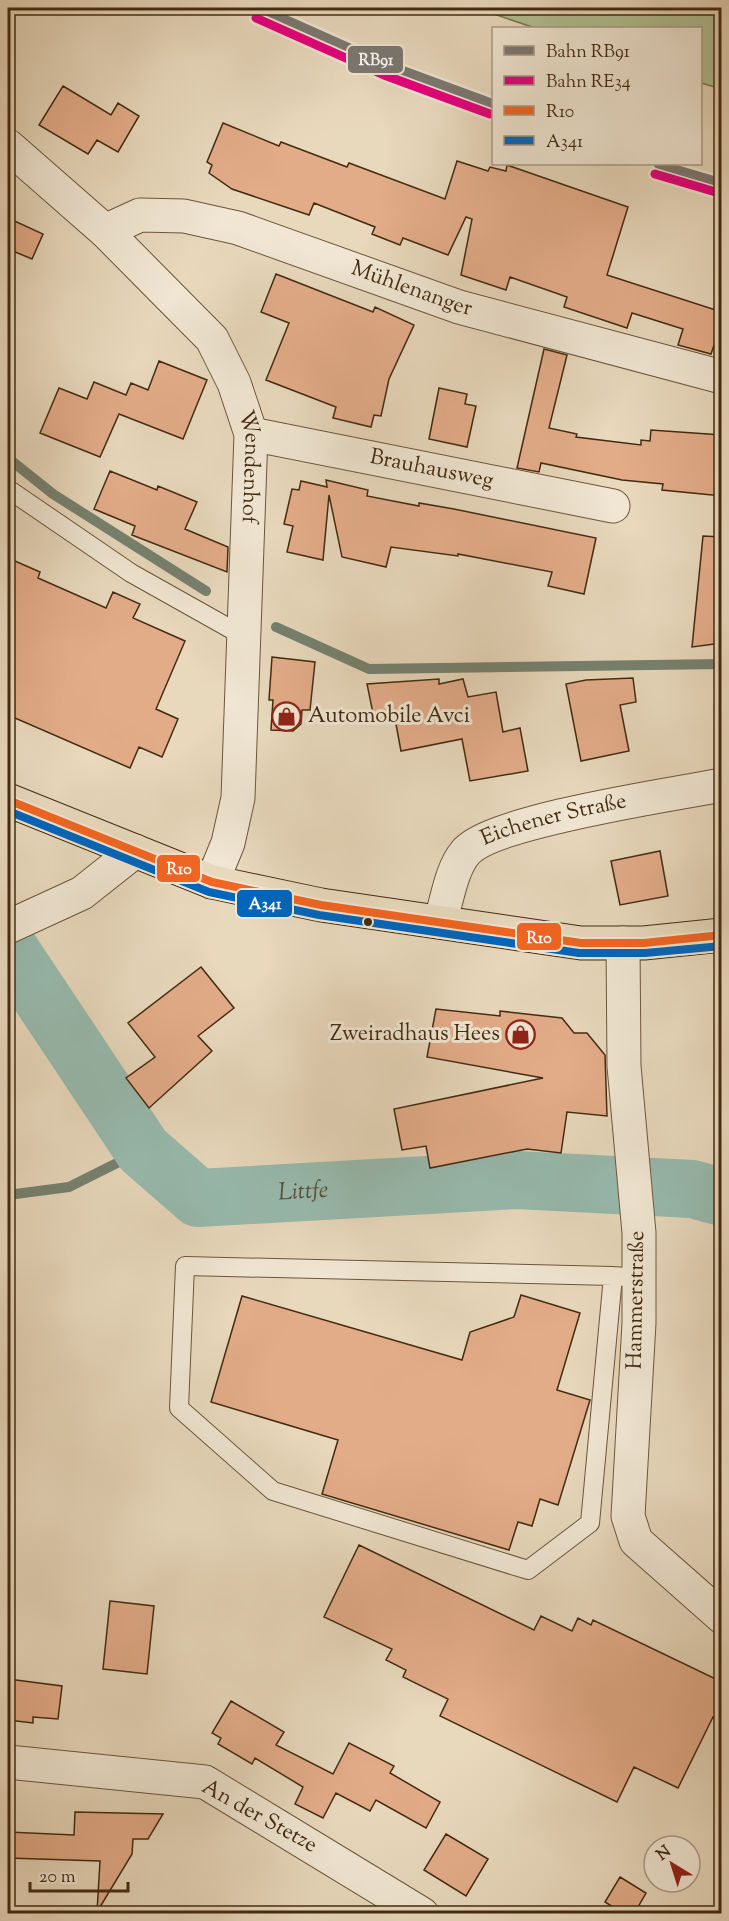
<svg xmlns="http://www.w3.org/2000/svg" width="729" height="1921" viewBox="0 0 729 1921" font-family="'Sorts Mill Goudy',serif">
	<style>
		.green { fill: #b1c094; stroke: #7a7652; stroke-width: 1.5 }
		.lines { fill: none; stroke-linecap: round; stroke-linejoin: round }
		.stream { stroke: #75816f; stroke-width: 10 }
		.river { stroke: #97baae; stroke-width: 58 }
		.building { fill: #e3ac89; stroke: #432b10; stroke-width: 1.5 }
		.service-casing { stroke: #6c563b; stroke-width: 20 }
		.minor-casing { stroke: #6c563b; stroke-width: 35 }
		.primary-casing { stroke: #432b10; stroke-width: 35 }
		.path { stroke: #432b10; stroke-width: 4; stroke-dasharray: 4.5 3; stroke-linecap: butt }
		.service { stroke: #f0e6d3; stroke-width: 18 }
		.minor { stroke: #f0e6d3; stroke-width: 33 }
		.primary { stroke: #e8d8bc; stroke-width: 33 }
		.bus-1-casing { stroke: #f0e6d3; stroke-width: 12 }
		.bus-2-casing { stroke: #f0e6d3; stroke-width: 12 }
		.bus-1 { stroke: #f26522; stroke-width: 8 }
		.bus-2 { stroke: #0065bd; stroke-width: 8 }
		.rail-1-casing { stroke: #f0e6d3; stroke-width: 14 }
		.rail-2-casing { stroke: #f0e6d3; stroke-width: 14 }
		.rail-1 { stroke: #7b7872; stroke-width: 9 }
		.rail-2 { stroke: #e5007d; stroke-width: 9 }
		.bus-dot { fill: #432b10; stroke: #f0e6d3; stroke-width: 2 }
		.labels { text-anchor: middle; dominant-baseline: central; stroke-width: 6; stroke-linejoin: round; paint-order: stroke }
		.street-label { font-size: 22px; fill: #432b10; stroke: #f0e6d3 }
		.poi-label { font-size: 22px; fill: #432b10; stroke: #f0e6d3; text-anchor: start }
		.water-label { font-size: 24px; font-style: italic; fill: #584f38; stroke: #f0e6d3 }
		.line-badge { stroke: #f0e6d3; stroke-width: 2 }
		.badge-label { font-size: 16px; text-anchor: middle; font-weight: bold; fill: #fff }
	</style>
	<rect width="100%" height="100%" fill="#e8d8bc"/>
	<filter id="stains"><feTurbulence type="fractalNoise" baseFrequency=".00333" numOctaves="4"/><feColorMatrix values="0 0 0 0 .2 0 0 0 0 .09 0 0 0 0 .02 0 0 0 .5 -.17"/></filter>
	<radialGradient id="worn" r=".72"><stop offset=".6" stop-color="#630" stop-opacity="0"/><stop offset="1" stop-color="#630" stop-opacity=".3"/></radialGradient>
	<path class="green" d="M476 8H721V89L701 83 700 28H535Z"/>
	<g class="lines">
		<path class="stream" d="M8 458 53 494 206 591
			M276 627 369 669 722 664
			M8 1195 69 1187 143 1150"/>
		<path class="river" id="s1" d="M8 947 143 1150 198 1198 517 1180 692 1189 722 1197"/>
	</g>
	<path class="building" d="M63 86 111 115 118 103 139 116 118 152 97 140 88 154 39 125Z
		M223 123 279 146 281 142 347 167 349 163 445 199 457 161 488 171 490 167 506 171 507 165 628 207 607 275 722 312V322L711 354 678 345 683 329 632 313 627 328 564 307 567 297 510 277 506 290 461 275 472 219 466 217 448 255 403 238 400 245 372 234 375 227 314 203 309 215 232 189 209 173 212 165 207 162Z
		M8 218 43 234 32 259 8 249Z
		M276 274 373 312 375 307 414 325 389 379 381 416 374 415 371 427 333 418 336 407 266 380 289 323 261 312Z
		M544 349 567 355 549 428 577 434 576 437 641 445V440L650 441 651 430 722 435V496L662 490 663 484 622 480 541 463 539 472 517 468Z
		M159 361 207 380 183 439 119 414 100 457 40 433 59 388 87 399 94 382 126 395 131 383 148 390Z
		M439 388 467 394 465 404 476 406 467 447 429 439Z
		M110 471 157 490 158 486 197 502 185 529 228 547 227 572 132 535 135 526 94 509Z
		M326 480 368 490 367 496 419 506V503L454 509 596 538 584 594 548 586 552 572 458 554V556L391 547 386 567 342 557 329 495 323 560 287 552 293 526 284 524 292 489 299 490 301 481 327 487Z
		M703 536 722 537V643L692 647Z
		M8 558 40 572 38 578 106 608 113 592 140 604 133 618 185 641 156 709 178 719 162 757 139 747 130 768 8 715Z
		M272 657 315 662 310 710H302L301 724 293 731 271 730 273 700H269Z
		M633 678 636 702 620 705 629 751 581 761 566 684 586 680Z
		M439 679V684L463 679 468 697 496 692 503 732 520 728 528 771 470 781 462 739 401 751 395 719 375 723 367 684Z
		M660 851 668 896 620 905 611 861Z
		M201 967 234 1008 198 1036 212 1051 149 1108 126 1078 155 1057 128 1023Z
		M436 1009 500 1016V1011L562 1018 574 1033H587L605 1055 607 1116 567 1112 561 1153 527 1149 430 1168 426 1146 402 1150 394 1109 543 1078 427 1057Z
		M521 1295 580 1313 557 1390 590 1400 558 1505 540 1499 532 1526 518 1522 509 1550 322 1494 338 1440 211 1402 242 1296 462 1360 470 1332 514 1317Z
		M359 1545 534 1630 541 1616 572 1631 578 1618 591 1625 593 1620 722 1682V1721L713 1717 678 1788 634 1767 617 1802 440 1716 448 1699 403 1677 406 1670 386 1660 392 1649 324 1617Z
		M110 1601 154 1606 147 1674 103 1669Z
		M8 1679 62 1686 58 1719 33 1717V1723L8 1720Z
		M231 1701 284 1732 276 1745 333 1774 349 1743 394 1766 390 1773 440 1802 426 1828 376 1800 370 1811 336 1793 323 1818 295 1804 303 1787 255 1758 252 1764 218 1744 221 1738 212 1733Z
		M75 1812 163 1814 148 1839H133L132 1854 97 1912 100 1861 8 1858V1832L74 1835Z
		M446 1834 488 1859 466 1896 424 1870Z
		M620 1877 646 1893 634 1914H624L605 1902Z"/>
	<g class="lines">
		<defs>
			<path id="service" d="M8 489 131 573 245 637
				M613 1276 590 1523 528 1570 273 1491 179 1408 185 1266 613 1276 640 1278"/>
			<g id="minor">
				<path id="s2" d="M8 146 105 231 212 339 234 383 251 434 238 798 228 843 212 882"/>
				<path id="s3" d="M105 231 140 215 184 216 238 228 459 307 722 377"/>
				<path id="s4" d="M251 434 613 506"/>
				<path id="s5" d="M440 922C447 901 451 870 465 853 490 821 674 794 722 785"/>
				<path d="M8 927 82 893 135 851"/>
				<path d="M623 943 624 1066 639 1233V1323L628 1516 636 1541 722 1617"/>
				<path d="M8 1762 205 1782 422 1914"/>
			</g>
			<path id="primary" d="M8 800 212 882 321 905 581 943H644L722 935"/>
		</defs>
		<use href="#service" class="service-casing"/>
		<use href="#minor" class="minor-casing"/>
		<use href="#primary" class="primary-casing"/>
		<path class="path" d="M693 8 722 12"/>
		<use href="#service" class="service"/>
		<use href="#minor" class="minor"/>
		<use href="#primary" class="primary"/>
		<defs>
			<path id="bus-1" d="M8 800 212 882 321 905 581 943H644L722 935"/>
			<path id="bus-2" d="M8 811 209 892 319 915 579 953H645L722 946"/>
		</defs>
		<use href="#bus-1" class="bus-1-casing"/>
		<use href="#bus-2" class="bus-2-casing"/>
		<use href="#bus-1" class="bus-1"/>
		<use href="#bus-2" class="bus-2"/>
		<defs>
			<path id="rail-1" d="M260 8 388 65 494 104
				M658 164 722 183"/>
			<path id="rail-2" d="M256 18 384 75 490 114
				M655 174 719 193"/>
		</defs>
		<use href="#rail-1" class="rail-1-casing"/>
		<use href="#rail-2" class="rail-2-casing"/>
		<use href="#rail-1" class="rail-1"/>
		<use href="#rail-2" class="rail-2"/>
	</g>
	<defs>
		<symbol id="shop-ring" viewBox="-11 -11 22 22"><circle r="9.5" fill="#f0e6d3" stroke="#8f2418" stroke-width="1.5"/><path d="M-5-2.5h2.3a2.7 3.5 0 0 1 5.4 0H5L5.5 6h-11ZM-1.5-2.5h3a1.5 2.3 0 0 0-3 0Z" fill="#8f2418"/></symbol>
	</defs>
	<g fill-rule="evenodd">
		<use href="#shop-ring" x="270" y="700" width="33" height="33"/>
		<use href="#shop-ring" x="504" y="1018" width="33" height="33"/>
	</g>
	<circle class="bus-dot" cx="368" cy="922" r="5"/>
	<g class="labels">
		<g class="street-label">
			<text stroke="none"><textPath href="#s3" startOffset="322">Mühlenanger</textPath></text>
			<text stroke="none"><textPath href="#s2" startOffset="417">Wendenhof</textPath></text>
			<text stroke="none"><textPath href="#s4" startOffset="184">Brauhausweg</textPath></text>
			<text stroke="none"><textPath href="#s5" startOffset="170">Eichener Straße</textPath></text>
			<text transform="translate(637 1300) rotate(-89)">Hammerstraße</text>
			<text transform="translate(259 1817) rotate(29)">An der Stetze</text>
		</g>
		<g class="poi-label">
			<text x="308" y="717">Automobile Avci</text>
			<text x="500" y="1035" text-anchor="end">Zweiradhaus Hees</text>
		</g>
		<g class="water-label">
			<text stroke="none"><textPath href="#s1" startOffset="422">Littfe</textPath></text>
		</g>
	</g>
	<g class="line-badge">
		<rect x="347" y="45" width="57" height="29" rx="6" fill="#7b7872"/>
		<rect x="156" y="854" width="45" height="29" rx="6" fill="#f26522"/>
		<rect x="236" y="889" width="57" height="29" rx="6" fill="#0065bd"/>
		<rect x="516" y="922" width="46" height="29" rx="6" fill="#f26522"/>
	</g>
	<g class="badge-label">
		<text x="376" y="65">RB91</text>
		<text x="179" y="874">R10</text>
		<text x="265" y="909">A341</text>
		<text x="539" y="943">R10</text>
	</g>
	<rect width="729" height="1921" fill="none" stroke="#e8d8bc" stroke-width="30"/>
	<rect x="9" y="9" width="711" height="1903" fill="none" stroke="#432b10" stroke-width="3"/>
	<rect x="15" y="15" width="699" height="1891" fill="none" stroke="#432b10" stroke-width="1.5"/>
	<rect x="492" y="27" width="210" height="138" fill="#f0e6d3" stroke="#ab9b85" stroke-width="1.5"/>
	<rect x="504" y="46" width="30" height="9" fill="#7b7872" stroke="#ab9b85" stroke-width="1.5"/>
	<text x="546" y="57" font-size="18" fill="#432b10">Bahn RB91</text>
	<rect x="504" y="76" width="30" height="9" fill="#e5007d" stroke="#ab9b85" stroke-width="1.5"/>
	<text x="546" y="87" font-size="18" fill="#432b10">Bahn RE34</text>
	<rect x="504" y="106" width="30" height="9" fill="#f26522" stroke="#ab9b85" stroke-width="1.5"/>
	<text x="546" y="117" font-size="18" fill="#432b10">R10</text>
	<rect x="504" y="136" width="30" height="9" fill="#0065bd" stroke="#ab9b85" stroke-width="1.5"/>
	<text x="546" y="147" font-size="18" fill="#432b10">A341</text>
	<g transform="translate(672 1864) rotate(322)"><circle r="28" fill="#f0e6d3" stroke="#ab9b85" stroke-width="1.5"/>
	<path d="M0-4.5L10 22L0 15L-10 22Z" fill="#8f2418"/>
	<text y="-9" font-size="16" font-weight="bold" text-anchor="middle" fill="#432b10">N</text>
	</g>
	<path d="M30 1882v9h98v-9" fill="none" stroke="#432b10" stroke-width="3"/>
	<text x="39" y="1882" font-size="18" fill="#432b10" stroke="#f0e6d3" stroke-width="4.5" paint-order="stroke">20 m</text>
	<rect width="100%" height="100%" filter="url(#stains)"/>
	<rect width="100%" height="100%" fill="url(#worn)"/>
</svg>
